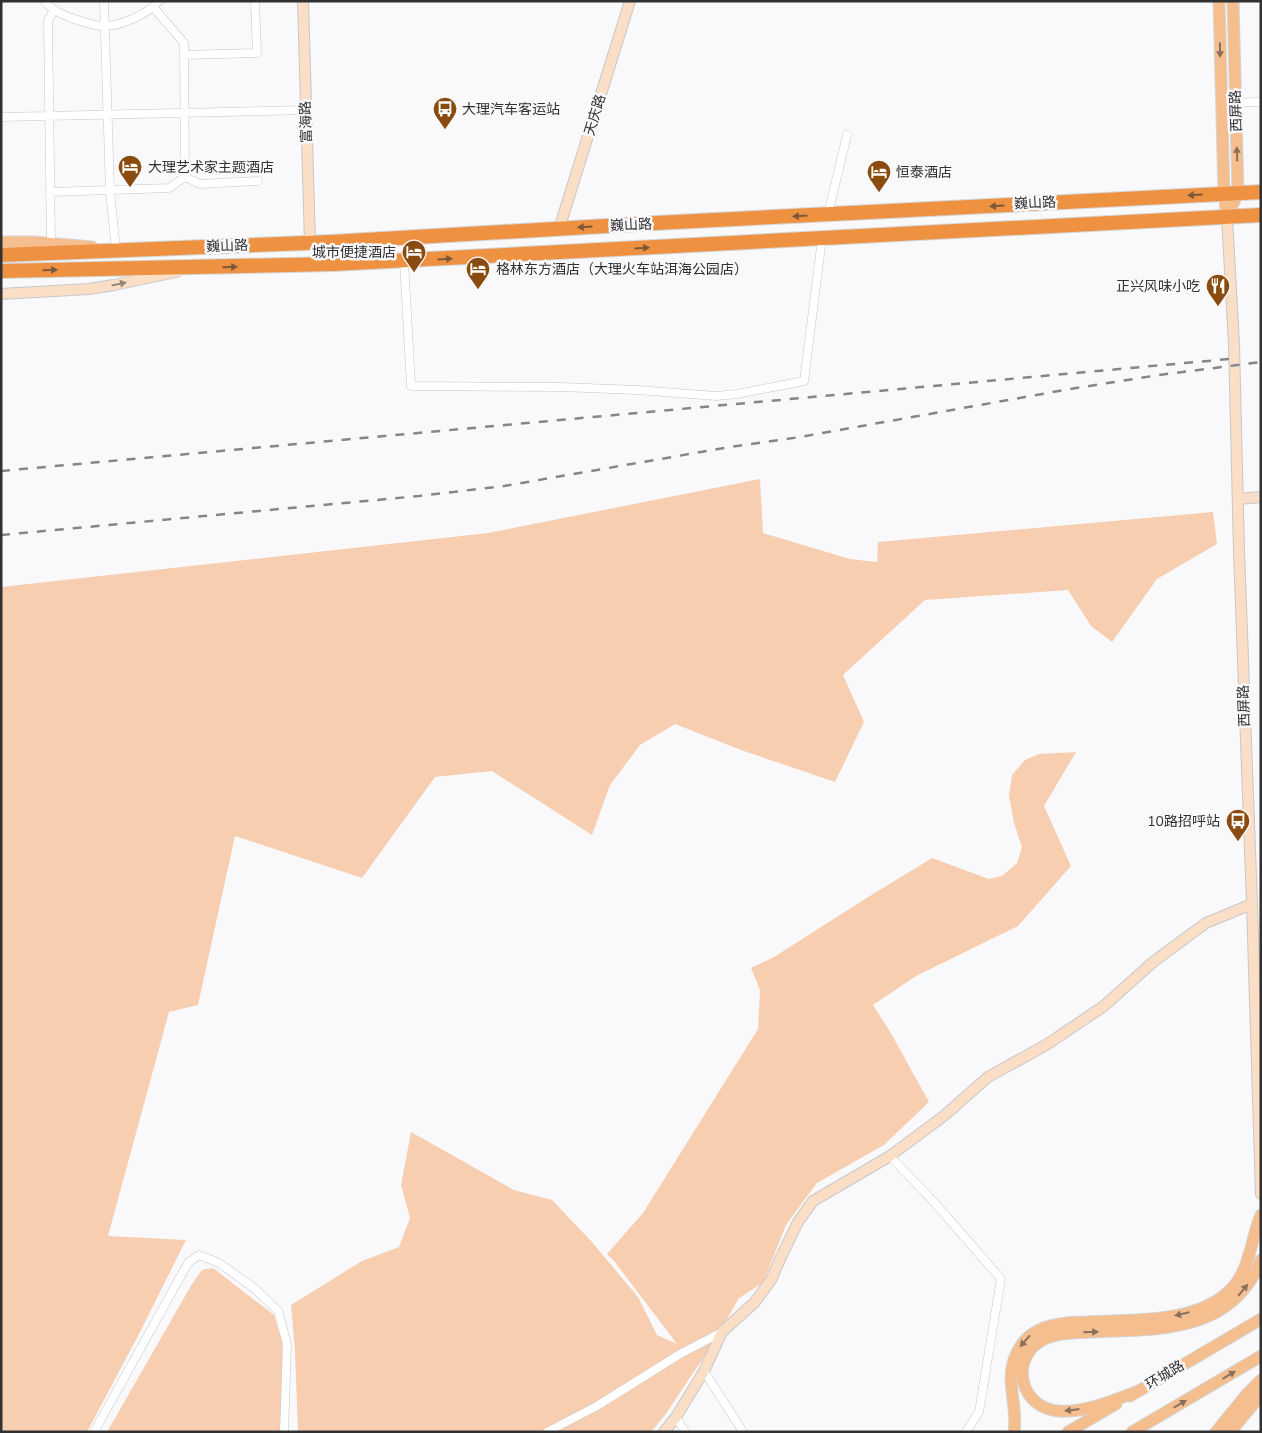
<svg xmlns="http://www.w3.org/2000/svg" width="1262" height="1433" viewBox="0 0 1262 1433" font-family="'Nunito Sans','Noto Sans SC',sans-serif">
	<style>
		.green { fill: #f8ceb0 }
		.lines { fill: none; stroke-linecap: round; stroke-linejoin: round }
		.street-casing { stroke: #c7c7cb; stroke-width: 9 }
		.secondary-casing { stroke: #c7c7cb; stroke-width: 12 }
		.primary-casing { stroke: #d6d6d6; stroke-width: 13 }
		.highway-casing { stroke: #d6d6d6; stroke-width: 16 }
		.street { stroke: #fff; stroke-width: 8 }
		.secondary { stroke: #fadec6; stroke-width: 10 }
		.primary { stroke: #f5be8e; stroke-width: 11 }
		.highway { stroke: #ee9242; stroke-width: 14 }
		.rail { stroke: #868689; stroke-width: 2.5; stroke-dasharray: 9 9; stroke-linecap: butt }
		.oneway { fill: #89705c }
		.oneway2 { fill: #7d5839 }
		.oneway3 { fill: #96887c }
		.labels { text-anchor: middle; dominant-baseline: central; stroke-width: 5; stroke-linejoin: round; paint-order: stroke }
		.poi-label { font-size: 14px; fill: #313133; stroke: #f9f9fc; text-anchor: start }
		.street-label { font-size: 14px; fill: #313133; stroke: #f9f9fc }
	</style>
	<rect width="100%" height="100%" fill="#f9f9fc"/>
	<path class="green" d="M760 479 763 533 850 559 877 562 878 542 1213 512 1217 544 1157 579 1112 642 1091 626 1068 590 925 600 843 675 864 722 835 782 741 750 675 724 640 745 610 785 592 835 492 771 435 777 362 878 235 836 198 1005 169 1012 108 1236 186 1240 139 1334 87 1432H1V587L488 533Z
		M1076 752 1044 806 1071 866 1018 926 916 976 873 1005 892 1035 929 1102 884 1145 817 1183 786 1225 763 1283 739 1298 712 1345 665 1415 651 1432H298L295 1351 291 1305 362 1261 399 1247 410 1218 401 1185 411 1132 514 1190 552 1200 592 1242 638 1297 657 1335 677 1344 614 1261 607 1254 643 1213 758 1029 760 990 751 968 774 957 865 899 932 858 989 879 1002 876 1017 863 1022 847 1014 823 1009 795 1012 775 1025 760 1039 754Z
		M213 1268 274 1315 282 1342V1432H107L192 1284 202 1270Z"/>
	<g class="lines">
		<defs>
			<path id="street" d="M45 1C47 4 50 7 53 9 63 16 92 26 104 26 121 26 148 14 159 1
				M104 1 110 191 116 251
				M154 8 184 43 185 177
				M184 55 257 53 255 1
				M1222 103 1261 102
				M1 117 306 110
				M185 177 200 184 258 181
				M50 192 169 188 185 177
				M828 214 847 135
				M51 243 48 21 54 10
				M404 261 411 386 561 387 637 390 716 396 737 394 804 381 822 239
				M890 1156 934 1202 1001 1279 979 1412 966 1432
				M704 1371 743 1432
				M676 1417 685 1432
				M94 1432 188 1263 199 1255 219 1263 254 1288 278 1311 287 1344 284 1432
				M547 1432 597 1406 680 1354 722 1332"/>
			<path id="secondary" d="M303 1 310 243
				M1227 217 1234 344 1239 551 1252 904 1261 1194
				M559 229 630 1
				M1 294 89 289 114 285 176 272
				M1238 499 1261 497
				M664 1432 676 1417 704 1371 722 1332 755 1302 771 1280 781 1257 798 1222 813 1201 890 1156 945 1115 988 1077 1046 1045 1104 1006 1153 962 1206 923 1252 904"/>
			<path id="primary" d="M1219 1 1224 194 1227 217
				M1227 217 1238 193 1233 1
				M1 242H35L92 247
				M1136 1392C1112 1401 1084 1413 1058 1411 1022 1408 1009 1363 1039 1342 1054 1332 1075 1333 1091 1332 1158 1329 1231 1334 1261 1260
				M1130 1396 1261 1319
				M1014 1432C1018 1408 1006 1383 1014 1360 1018 1348 1026 1337 1037 1331 1052 1323 1070 1322 1086 1322 1132 1319 1200 1325 1234 1286 1251 1265 1251 1238 1261 1215
				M1068 1432 1116 1404
				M1132 1432 1261 1356
				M1216 1432 1247 1394 1261 1380
				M1230 1432 1261 1395"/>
			<path id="highway" d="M1 255 331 242 656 223 1261 192
				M1 271 333 264 1261 215"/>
		</defs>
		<use href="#street" class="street-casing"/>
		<use href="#secondary" class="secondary-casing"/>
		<use href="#primary" class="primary-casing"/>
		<use href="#highway" class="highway-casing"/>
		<use href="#street" class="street"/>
		<use href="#secondary" class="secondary"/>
		<use href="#primary" class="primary"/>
		<use href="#highway" class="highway"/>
		<path class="rail" d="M1 471 1229 359
			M1 535 419 496 504 486 730 447 800 437 1070 389 1159 375 1261 362"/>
	</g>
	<defs><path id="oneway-solid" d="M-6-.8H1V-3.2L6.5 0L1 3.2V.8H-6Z" transform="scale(1.25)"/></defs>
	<g class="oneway">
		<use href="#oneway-solid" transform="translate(1220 50) rotate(89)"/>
		<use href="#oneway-solid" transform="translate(1237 154) rotate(-92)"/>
		<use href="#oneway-solid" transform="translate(1243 1290) rotate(-50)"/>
		<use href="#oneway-solid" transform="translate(1182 1314) rotate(167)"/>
		<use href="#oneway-solid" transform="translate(1091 1332) rotate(-2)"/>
		<use href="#oneway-solid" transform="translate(1025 1341) rotate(131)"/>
		<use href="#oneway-solid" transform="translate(1229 1375) rotate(-31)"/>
		<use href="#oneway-solid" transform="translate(1180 1404) rotate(-30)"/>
		<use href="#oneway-solid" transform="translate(1072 1410) rotate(173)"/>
	</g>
	<g class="oneway2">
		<use href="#oneway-solid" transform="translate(1195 195) rotate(177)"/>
		<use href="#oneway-solid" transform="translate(997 206) rotate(177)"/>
		<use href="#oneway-solid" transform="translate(800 216) rotate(176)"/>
		<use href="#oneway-solid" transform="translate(585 227) rotate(177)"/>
		<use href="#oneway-solid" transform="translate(642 248) rotate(-3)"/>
		<use href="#oneway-solid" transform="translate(445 259) rotate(-3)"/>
		<use href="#oneway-solid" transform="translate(230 267) rotate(-1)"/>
		<use href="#oneway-solid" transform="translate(50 270) rotate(-1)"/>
	</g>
	<use class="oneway3" href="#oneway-solid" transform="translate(119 284) rotate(-12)"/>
	<defs>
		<symbol id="bus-pin" viewBox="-11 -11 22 30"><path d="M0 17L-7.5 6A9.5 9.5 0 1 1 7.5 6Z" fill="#8a4c0e" stroke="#f9f9fc"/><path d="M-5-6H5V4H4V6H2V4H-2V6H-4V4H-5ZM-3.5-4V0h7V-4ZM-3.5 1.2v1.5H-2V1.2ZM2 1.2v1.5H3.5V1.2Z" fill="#fff"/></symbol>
		<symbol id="hotel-pin" viewBox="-11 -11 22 30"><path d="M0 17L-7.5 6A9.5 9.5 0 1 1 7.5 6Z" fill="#8a4c0e" stroke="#f9f9fc"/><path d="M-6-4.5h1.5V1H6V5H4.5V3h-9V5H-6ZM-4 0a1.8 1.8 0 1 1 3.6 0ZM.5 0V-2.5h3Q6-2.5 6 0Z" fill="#fff"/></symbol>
		<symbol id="restaurant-pin" viewBox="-11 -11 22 30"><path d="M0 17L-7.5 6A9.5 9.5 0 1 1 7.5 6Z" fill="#8a4c0e" stroke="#f9f9fc"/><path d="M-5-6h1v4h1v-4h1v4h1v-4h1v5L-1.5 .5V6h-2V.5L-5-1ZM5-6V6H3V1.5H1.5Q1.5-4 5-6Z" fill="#fff"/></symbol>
	</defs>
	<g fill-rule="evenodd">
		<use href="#bus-pin" x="431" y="95" width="28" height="38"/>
		<use href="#hotel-pin" x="116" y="153" width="28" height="38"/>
		<use href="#hotel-pin" x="865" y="158" width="28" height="38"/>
		<use href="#hotel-pin" x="400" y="238" width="28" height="38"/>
		<use href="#hotel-pin" x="464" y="255" width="28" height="38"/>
		<use href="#restaurant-pin" x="1204" y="272" width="28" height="38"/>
		<use href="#bus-pin" x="1224" y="807" width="28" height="38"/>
	</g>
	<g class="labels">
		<g class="poi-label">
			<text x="462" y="109">大理汽车客运站</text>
			<text x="148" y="167">大理艺术家主题酒店</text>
			<text x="896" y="172">恒泰酒店</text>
			<text x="396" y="252" text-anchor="end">城市便捷酒店</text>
			<text x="496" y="269">格林东方酒店（大理火车站洱海公园店）</text>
			<text x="1200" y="286" text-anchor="end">正兴风味小吃</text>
			<text x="1220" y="821" text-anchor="end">10路招呼站</text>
		</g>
		<g class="street-label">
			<text transform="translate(1236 111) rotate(-92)">西屏路</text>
			<text transform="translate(595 115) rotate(-73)">天庆路</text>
			<text transform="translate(306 122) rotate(-92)">富海路</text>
			<text transform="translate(1035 203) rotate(-3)">巍山路</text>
			<text transform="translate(631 225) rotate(-3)">巍山路</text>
			<text transform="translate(227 246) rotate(-2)">巍山路</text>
			<text transform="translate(1244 706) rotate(-92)">西屏路</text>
			<text transform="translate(1165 1375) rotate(-31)">环城路</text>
		</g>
	</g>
	<rect width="1262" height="1433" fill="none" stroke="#313133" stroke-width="5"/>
</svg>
